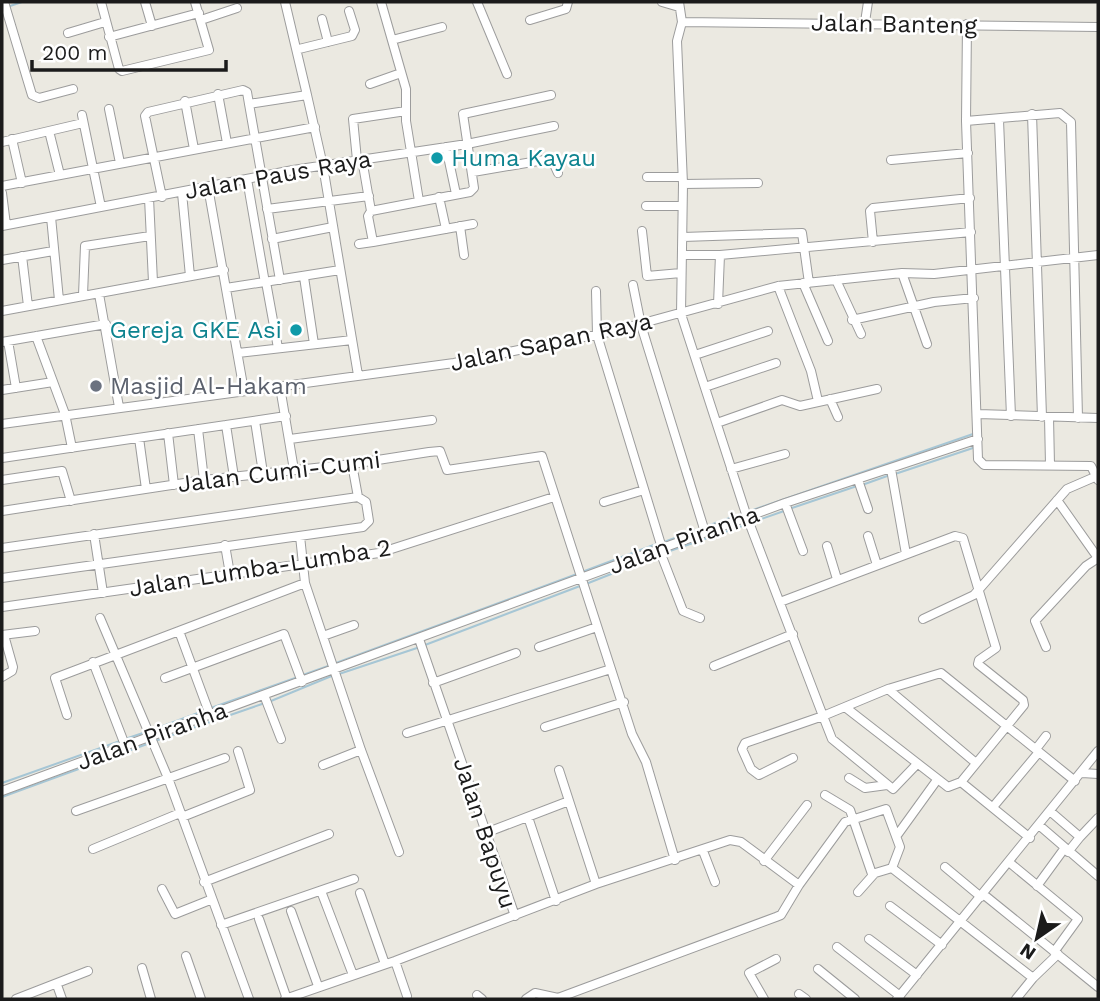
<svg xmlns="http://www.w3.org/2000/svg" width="1100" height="1001" viewBox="0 0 1100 1001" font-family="'Work Sans',sans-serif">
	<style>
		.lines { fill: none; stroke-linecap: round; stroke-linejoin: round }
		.stream { stroke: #a6c6d5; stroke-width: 2 }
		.minor-casing { stroke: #9c9c9c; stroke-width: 10 }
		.minor { stroke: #fff; stroke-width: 8 }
		.culture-dot { fill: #0f9aa8; stroke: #fff; stroke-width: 2.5 }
		.worship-dot { fill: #6b7280; stroke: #fff; stroke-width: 2.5 }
		.labels { text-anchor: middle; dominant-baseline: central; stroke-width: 5; stroke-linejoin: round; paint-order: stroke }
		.street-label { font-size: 24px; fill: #1b1b1b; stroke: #fff }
		.culture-label { font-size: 24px; fill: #0d838f; stroke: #fff; text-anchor: start }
		.worship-label { font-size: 24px; fill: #5b616d; stroke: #fff; text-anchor: start }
	</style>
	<rect width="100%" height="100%" fill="#ebe9e1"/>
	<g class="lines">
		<path class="stream" d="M10 6 22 2
			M895 474 973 448
			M862 485 890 475
			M789 509 857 486
			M750 511 973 434
			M753 522 784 511
			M707 526 741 514
			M664 542 702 528
			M664 553 748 524
			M582 572 659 543
			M586 584 659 555
			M425 645 580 586
			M336 663 577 574
			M339 674 420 647
			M303 675 331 665
			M271 701 334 675
			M211 708 298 677
			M152 730 206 710
			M125 739 146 732
			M155 741 262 704
			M2 783 120 741
			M2 797 150 743"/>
		<defs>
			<path id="minor" d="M4 2 32 95 39 98 73 89
				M101 2 119 69 122 71 209 50 195 2
				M145 2 152 26
				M285 2 307 95
				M381 2 406 89V121L419 201
				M477 2 507 74
				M662 2 679 7
				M679 2 682 22 1098 27
				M322 19 328 42
				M201 20 237 8
				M530 20 566 9 568 2
				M682 22 677 41 683 184 681 314 747 517 823 716 745 743 742 749 751 769 759 775 793 758
				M865 22 868 2
				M967 24 966 121 978 459 984 465 1091 466 1098 480
				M68 33 105 22
				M109 37 199 13
				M392 40 442 27
				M299 49 352 36 355 30 349 11
				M370 84 401 73
				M218 94 227 143
				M185 101 194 149
				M249 104 280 280
				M109 109 120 163
				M1032 114 1042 417
				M82 115 101 207
				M999 120 1011 416
				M966 121 1060 113 1071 122 1078 418
				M49 131 60 175
				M12 139 22 183
				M2 142 83 123
				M446 147 456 194
				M362 159 371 211
				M357 160 353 119 406 111
				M891 160 968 153
				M473 172 544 160 553 162 558 173
				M647 177H682
				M247 179 265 283
				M683 184 758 183
				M2 186 315 127
				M208 187 244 391
				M2 193 6 225
				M182 193 190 276
				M162 197 145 116 148 112 243 90 247 92 249 104 307 95 323 166 358 375
				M439 197 446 229
				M149 198 153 282
				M646 206H682
				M267 209 369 196
				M51 217 59 300
				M473 224 373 242 368 216 371 211 470 192 474 188 463 114 551 95
				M2 226 293 170 467 144 554 126
				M460 226 464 255
				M642 231 647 276 681 273
				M683 237 802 233 809 283
				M272 239 333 227
				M873 242 870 211 873 208 970 198
				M359 244 373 242
				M682 255H720
				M22 256 28 306
				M2 260 53 251
				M902 273 927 344
				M304 277 314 344
				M836 280 861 334
				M266 282 278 348
				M803 283 828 341
				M633 285 641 325 705 532
				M778 286 811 371 818 401
				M226 288 340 270
				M596 291 597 335 662 548
				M99 294 119 407
				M83 295 85 246 150 236
				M718 304 720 255 971 232
				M2 311 224 270
				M852 320 934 302 974 298
				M36 336 65 414 72 448
				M8 341 16 388
				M2 342 106 324
				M238 353 352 340
				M695 355 768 331
				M280 387 294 470
				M705 387 776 363
				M2 390 53 382
				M830 399 838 417
				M978 414 1098 418
				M1049 417 1050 465
				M255 421 263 473
				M717 423 782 400 800 406 877 389
				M2 424 454 363 614 331 778 286 902 273 934 274 1098 255
				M226 425 234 477
				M198 429 204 480
				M168 433 174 485
				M139 438 146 489
				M290 439 432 420
				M2 458 286 416
				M352 464 358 497
				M731 469 785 454
				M891 469 906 554
				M2 480 62 471 71 501
				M858 480 868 509
				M1057 500 1098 558
				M604 502 644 490
				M785 503 803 551
				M2 511 204 480 352 464 429 452 440 451 447 470 542 456 632 734 646 762 675 860
				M94 534 103 593
				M300 536 305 583
				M868 536 877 565
				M225 545 230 574
				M827 546 837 579
				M2 548 358 497
				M659 549 683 611 700 618
				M2 578 363 527 369 521 366 502 358 497
				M780 602 955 536 963 538 996 648 979 660 978 664 1023 700 1024 705 961 782 948 787 845 707
				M2 607 379 553 554 497
				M100 618 168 778 249 999
				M923 619 974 595 1067 489 1097 476
				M179 631 305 583 361 750 399 852
				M2 635 35 631
				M323 636 354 625
				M419 639 515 916
				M539 647 597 627
				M1046 647 1035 621 1086 566 1098 558
				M93 662 125 745
				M714 666 793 634
				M2 677 12 671 13 667 4 635
				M165 678 284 634 302 682
				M433 683 516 653
				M888 689 976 763
				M264 695 281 739
				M67 715 55 678 179 631 210 715
				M545 727 624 702
				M407 733 611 669
				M1036 749 1046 736
				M917 764 893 789 832 739 823 716 888 689 941 673 1075 781
				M323 765 361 750
				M559 770 596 884
				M1082 773 1098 774
				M849 778 865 788 887 785
				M961 782 1030 838
				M2 791 785 503 978 439
				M825 795 850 810 872 874 892 868
				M993 807 1039 752
				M76 811 225 758
				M1051 812 1080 837 1098 818
				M182 817 250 790 238 751
				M528 817 556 901
				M1040 826 1098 876
				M488 832 569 801
				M898 834 937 780
				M93 849 180 813
				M703 851 715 882
				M1068 852 1080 837
				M764 861 807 805
				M1010 863 1078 919 1054 952
				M945 867 981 897
				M204 882 329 834
				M1037 886 1064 849
				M162 889 175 914 210 900
				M321 891 353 975
				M858 892 874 874
				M360 893 385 964
				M983 894 1098 987
				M890 906 942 945
				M291 911 318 986
				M259 919 287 999
				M221 925 354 879
				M869 939 917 975
				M837 947 900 996
				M186 956 201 999
				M395 961 407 996
				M142 968 151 999
				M818 969 855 999
				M57 985 62 999
				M799 994 806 999
				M477 995 482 999
				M16 999 88 971
				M285 999 395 961 596 884 730 840 741 842 799 885 845 822 886 809 900 847 892 868 1033 978 1058 954
				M526 999 535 993 558 998 776 917 781 915 799 885
				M764 999 749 973 776 959
				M897 999 1098 751
				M1016 999 1033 978"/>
		</defs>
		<use href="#minor" class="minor-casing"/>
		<use href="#minor" class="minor"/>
	</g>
	<g class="culture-dot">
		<circle cx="437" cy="158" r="7"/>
		<circle cx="296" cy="330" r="7"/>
	</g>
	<circle class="worship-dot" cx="96" cy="386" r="7"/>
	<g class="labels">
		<g class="street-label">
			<text transform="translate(894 24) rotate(1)">Jalan Banteng</text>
			<text transform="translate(278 175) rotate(-10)">Jalan Paus Raya</text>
			<text transform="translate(551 342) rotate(-12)">Jalan Sapan Raya</text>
			<text transform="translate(279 472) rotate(-7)">Jalan Cumi-Cumi</text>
			<text transform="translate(684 540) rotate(-20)">Jalan Piranha</text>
			<text transform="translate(260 568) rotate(-9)">Jalan Lumba-Lumba 2</text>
			<text transform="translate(152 736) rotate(-20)">Jalan Piranha</text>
			<text transform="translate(485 833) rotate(72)">Jalan Bapuyu</text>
		</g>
		<g class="culture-label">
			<text x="451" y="158">Huma Kayau</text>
			<text x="282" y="330" text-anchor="end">Gereja GKE Asi</text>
		</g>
		<g class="worship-label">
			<text x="110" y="386">Masjid Al-Hakam</text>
		</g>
	</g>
	<rect width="1100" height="1001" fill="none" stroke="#1b1b1b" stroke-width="7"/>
	<g transform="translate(1037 938) rotate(214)" stroke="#ffffff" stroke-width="5" paint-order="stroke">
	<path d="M0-5L12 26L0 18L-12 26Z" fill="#1b1b1b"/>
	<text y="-10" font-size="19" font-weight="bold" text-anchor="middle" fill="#1b1b1b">N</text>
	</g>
	<path d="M32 60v10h194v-10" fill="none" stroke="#1b1b1b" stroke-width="3.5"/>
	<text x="42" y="60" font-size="21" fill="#1b1b1b" stroke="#ffffff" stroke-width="5" paint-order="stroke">200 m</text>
</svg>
